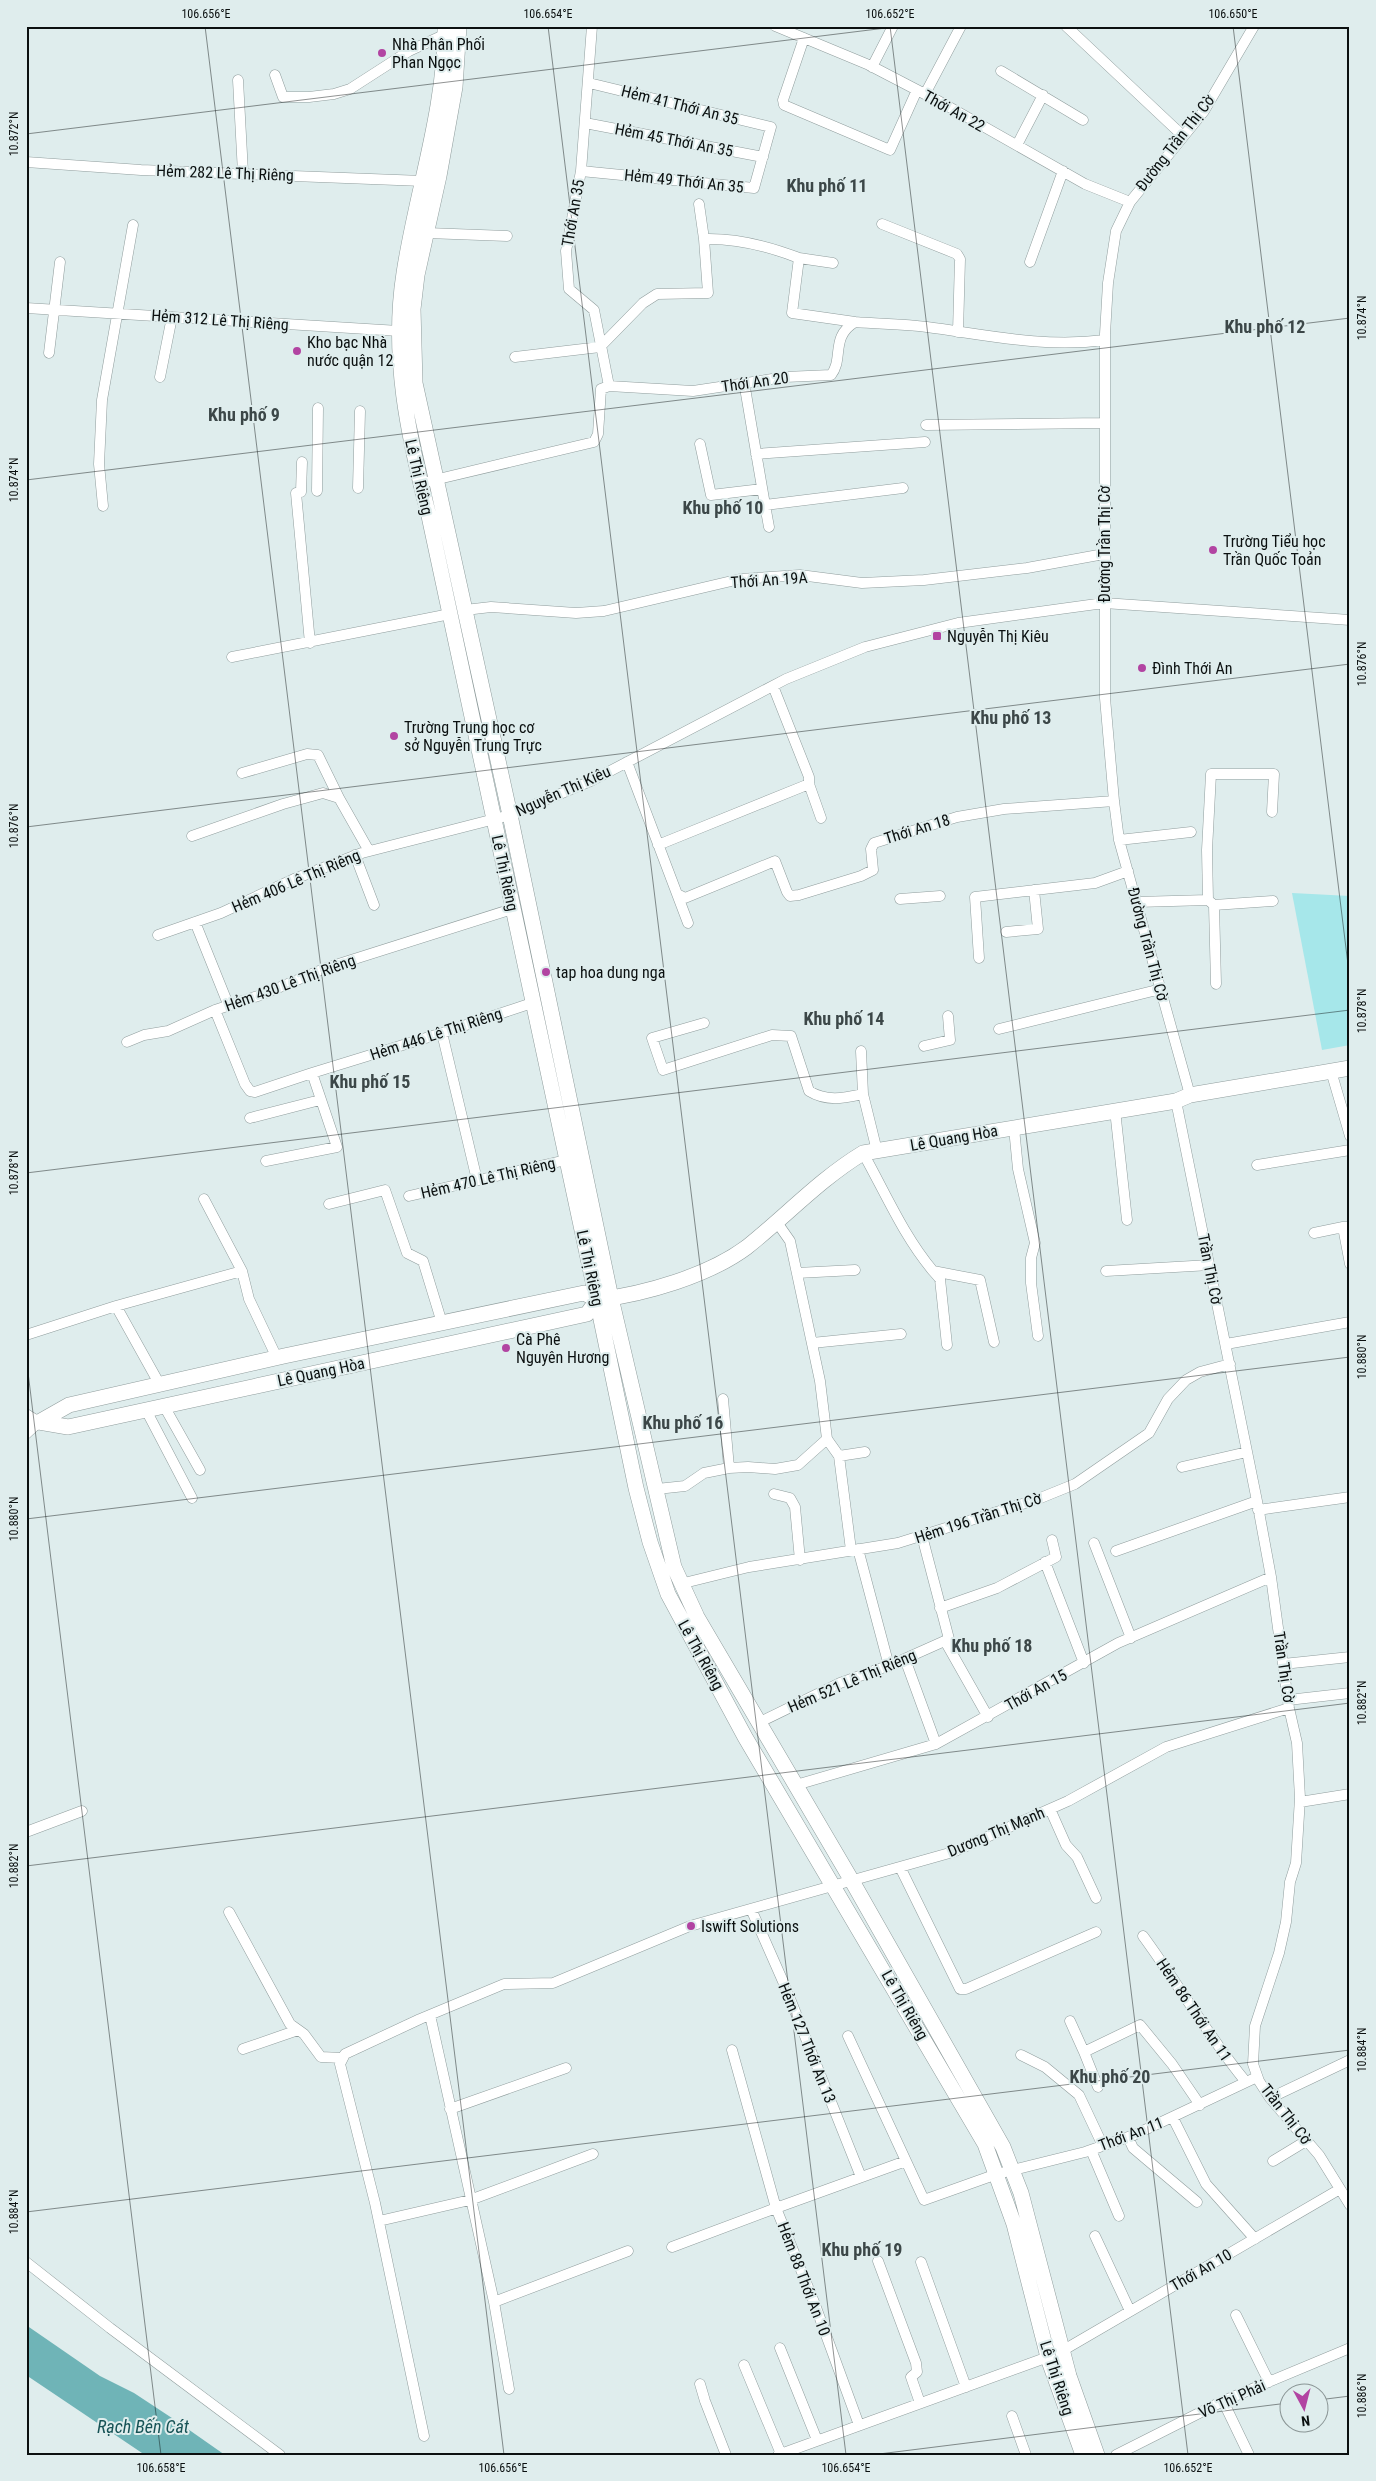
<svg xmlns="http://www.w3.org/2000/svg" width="1376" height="2481" viewBox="0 0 1376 2481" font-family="'Roboto Condensed',sans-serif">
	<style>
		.green { fill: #a6e7ea }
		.water { fill: #6fb4b7 }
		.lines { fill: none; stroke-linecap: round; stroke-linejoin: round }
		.street-casing { stroke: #909d9d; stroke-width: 11 }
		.secondary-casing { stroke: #909d9d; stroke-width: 16 }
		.street { stroke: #fff; stroke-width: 10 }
		.secondary { stroke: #fff; stroke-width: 15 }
		.ticks { fill: none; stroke: #0b1010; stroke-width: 1; stroke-opacity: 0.45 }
		.poi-dot { fill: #b244a2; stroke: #dfeded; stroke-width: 2 }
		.labels { text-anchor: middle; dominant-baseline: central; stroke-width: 4; stroke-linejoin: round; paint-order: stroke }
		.poi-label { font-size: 16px; fill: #0b1010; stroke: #dfeded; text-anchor: start }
		.street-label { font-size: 16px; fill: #0b1010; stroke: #dfeded }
		.neighbourhood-label { font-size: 18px; font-weight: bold; fill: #3c4748; stroke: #dfeded }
		.water-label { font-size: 18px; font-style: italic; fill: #165255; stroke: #dfeded }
		.neatline { fill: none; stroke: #0b1010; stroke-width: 2 }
		.ticks-label { font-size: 12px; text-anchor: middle; fill: #0b1010 }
	</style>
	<rect width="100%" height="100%" fill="#dfeded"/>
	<path class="green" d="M1292 893 1350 896V1045L1322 1050Z"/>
	<path class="water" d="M26 2325 100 2376 134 2393 175 2420 225 2455H145L26 2375Z"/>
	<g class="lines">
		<defs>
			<path id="street" d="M592 26 581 171 566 251 569 289 594 310 609 386
				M775 26 869 65 944 104 1085 184 1130 202
				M1066 26 1182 135
				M804 38 783 100 784 105 890 150 917 90
				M872 67 893 26
				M1001 71 1083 120
				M275 75 283 97H309L334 94 350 89 409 51 448 33
				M238 80 243 173
				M925 94 961 26
				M585 123 763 157
				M1017 145 1043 95
				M26 162 141 170 423 181
				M581 171 754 188 771 127 589 83
				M699 204 704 239
				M882 224 957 254 960 259 958 332
				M427 233 507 236
				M799 258 833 263
				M1030 262 1063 171
				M26 308 399 331
				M49 353 60 262
				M515 357 600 347 643 303 657 294 708 293 704 239C737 238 768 246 799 258L792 313 855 322
				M160 377 172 317
				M744 382 765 505 903 488
				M926 425 1105 423
				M700 444 711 495 762 489
				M756 454 925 442
				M430 481 594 442 598 434 601 389 609 386 693 391 785 377 831 375C844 359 830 337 855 322 879 324 904 324 927 327 987 335 1044 348 1105 340
				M358 488 360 411
				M317 491 318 408
				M301 492 302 462
				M296 493 310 643
				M765 505 769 527
				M103 506 99 464 102 400 133 225
				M465 610 491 607 576 613 604 611 740 579 800 575 862 583 924 580 1027 568 1104 554
				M232 657 450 614
				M773 686 809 777V784L821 818
				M627 762 688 923
				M242 773 307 754 318 755 339 798
				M192 836 283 804 323 793 339 798 369 851
				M1119 840 1191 832
				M658 845 809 784
				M355 855 374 905
				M679 895 685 898 775 861 787 892 790 896 799 895 861 876 873 870 871 849 874 843 957 817 1004 809 1114 801
				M900 899 940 896
				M1208 900 1214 905 1216 984
				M1137 902 1208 900 1207 850 1211 774H1274L1272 812
				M1214 905 1273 901
				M195 922 228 1004
				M1006 932 1038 929 1034 890
				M158 935 221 913 294 879 362 853 510 815 591 781 786 679 865 647 958 623 1104 603 1350 620
				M979 958 975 897 1095 883 1128 871
				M704 1023 652 1038 663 1070 772 1035 791 1036 809 1091C827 1102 844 1098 863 1094L877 1151
				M999 1029 1161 989
				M442 1033 477 1180
				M127 1042 144 1035 168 1031 215 1010
				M924 1046 950 1040 948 1016
				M861 1051 863 1094
				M1331 1071 1350 1136
				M312 1073 255 1092 250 1091 245 1084 215 1010 261 995 326 968 512 909
				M1190 1095 1119 840 1114 801 1105 698V334L1108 283 1116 231 1130 202 1204 111 1254 26
				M1176 1101 1257 1501 1271 1577 1289 1708 1297 1743 1300 1798 1296 1863 1290 1882 1286 1922 1279 1953 1255 2026 1253 2064 1259 2081 1270 2098 1319 2155 1350 2205
				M1115 1110 1127 1220
				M250 1118 320 1100
				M1014 1128 1018 1169 1035 1243 1031 1258V1283L1038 1336
				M863 1153C886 1194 903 1235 933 1271L980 1280 994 1342
				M266 1161 337 1147 312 1073 442 1033 532 1003
				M1257 1165 1350 1150
				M409 1196 566 1160
				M204 1199 242 1271 249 1299 277 1358
				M329 1204 385 1190 407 1253 423 1261 442 1323
				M776 1221 790 1241 820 1381 827 1439 839 1456 851 1550
				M1350 1227H1343L1350 1264
				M1314 1233 1343 1227
				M933 1271 940 1279 947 1345
				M1106 1271 1210 1265
				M797 1273 855 1270
				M116 1306 160 1385
				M26 1335 116 1306 242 1271
				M812 1343 901 1334
				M1226 1344 1350 1322
				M723 1399 729 1468
				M164 1406 200 1470
				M146 1410 192 1498
				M26 1414 39 1422 26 1434
				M839 1456 865 1452
				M1182 1467 1247 1452
				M657 1489 685 1486 704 1473 729 1468 748 1467 775 1469 798 1465 827 1439
				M774 1494 790 1498 795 1507 800 1560
				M1258 1510 1350 1497
				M1094 1543 1131 1638
				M858 1549 889 1666
				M1116 1551 1257 1501
				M1045 1562 1084 1663
				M682 1587 688 1582 749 1567 898 1543 1038 1499 1075 1484 1149 1433 1168 1399 1186 1380 1200 1372 1230 1364
				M940 1608 997 1588 1056 1557 1052 1540
				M945 1641 988 1717
				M905 1659 936 1744
				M1283 1664 1350 1657
				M1288 1700 1350 1693
				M758 1723 840 1683 893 1664 949 1639 922 1536
				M796 1785 936 1744 1118 1643 1271 1577
				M1300 1802 1350 1794
				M1050 1809 1066 1845 1077 1857 1096 1898
				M26 1832 82 1811
				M900 1867 960 1989H966L1096 1932
				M751 1909 785 1986 861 2177
				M229 1912 290 2024 304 2034 321 2057 342 2058
				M1143 1936C1179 1985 1208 2036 1246 2082
				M430 2015 494 2302 509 2389
				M1070 2021 1084 2052 1140 2025 1172 2064 1200 2105
				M243 2049 298 2030
				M732 2050 776 2208 906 2161 848 2036
				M1084 2052 1098 2087
				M1021 2055 1045 2067 1079 2095 1103 2146
				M1270 2098 1350 2060
				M450 2109 566 2068
				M1173 2118 1206 2184 1255 2239
				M1128 2137 1133 2148 1197 2202
				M1091 2150 1119 2216
				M906 2161 924 2200 997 2174 1085 2152 1134 2135 1257 2077
				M1273 2161 1306 2141
				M379 2221 470 2200 593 2154
				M1095 2236 1130 2311
				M672 2247 776 2208 814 2302 859 2425
				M878 2261 916 2363 917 2372 911 2377 920 2403
				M26 2262 110 2328 280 2455
				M921 2262 966 2387
				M494 2302 628 2251
				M1236 2315 1269 2382
				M780 2348 817 2440
				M1062 2351 1340 2189
				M744 2365 781 2454
				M700 2384 705 2401 726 2455
				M1223 2401 1249 2455
				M1012 2416 1026 2455
				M424 2436 375 2203 340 2064 345 2054 420 2019 504 1984 553 1983 690 1926 953 1852 1068 1801 1166 1747 1289 1708
				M778 2455 1048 2357
				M1116 2455 1223 2401 1350 2348"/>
			<path id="secondary" d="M445 26C446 108 416 193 404 273 391 356 408 436 429 516L597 1300 636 1488 650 1542 668 1594 745 1737 985 2144 1014 2224 1049 2361 1083 2455
				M459 26 455 87 439 176 417 275 413 309 415 383 510 815 611 1298 674 1567 697 1617 852 1881 1003 2147 1021 2193 1069 2376 1097 2455
				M39 1422 68 1427 587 1314 597 1300
				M26 1424 39 1422 69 1405 284 1356 584 1293 597 1300C645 1294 708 1276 747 1247 786 1216 820 1179 863 1153L1176 1101 1190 1095 1350 1068"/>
		</defs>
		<use href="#street" class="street-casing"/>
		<use href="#secondary" class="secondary-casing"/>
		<use href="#street" class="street"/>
		<use href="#secondary" class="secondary"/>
	</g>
	<path class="ticks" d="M205 26 504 2455M548 26 846 2455M890 26 1188 2455M1233 26 1350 981M26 134 902 26M26 480 1350 318M26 827 1350 664M26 1173 1350 1010M26 1356 161 2455M26 1519 1350 1357M26 1866 1350 1703M26 2212 1350 2050M1318 2400 1350 2396M871 2455 1288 2403"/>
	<g class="poi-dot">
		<circle cx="382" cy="53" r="5"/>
		<circle cx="297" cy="351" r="5"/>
		<circle cx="1213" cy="550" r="5"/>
		<rect x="932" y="631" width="10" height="10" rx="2.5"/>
		<circle cx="1142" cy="668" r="5"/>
		<circle cx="394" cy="736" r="5"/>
		<circle cx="546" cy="972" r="5"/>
		<circle cx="506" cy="1348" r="5"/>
		<circle cx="691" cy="1926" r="5"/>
	</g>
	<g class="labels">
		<g class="poi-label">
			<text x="392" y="44">Nhà Phân Phối<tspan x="392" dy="18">Phan Ngọc</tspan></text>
			<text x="307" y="342">Kho bạc Nhà<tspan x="307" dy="18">nước quận 12</tspan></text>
			<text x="1223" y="541">Trường Tiểu học<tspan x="1223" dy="18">Trần Quốc Toản</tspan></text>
			<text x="947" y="636">Nguyễn Thị Kiêu</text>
			<text x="1152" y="668">Đình Thới An</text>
			<text x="404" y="727">Trường Trung học cơ<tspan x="404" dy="18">sở Nguyễn Trung Trực</tspan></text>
			<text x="556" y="972">tap hoa dung nga</text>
			<text x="516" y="1339">Cà Phê<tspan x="516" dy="18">Nguyên Hương</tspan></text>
			<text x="701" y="1926">Iswift Solutions</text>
		</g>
		<g class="street-label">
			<text transform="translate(680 105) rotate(14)">Hẻm 41 Thới An 35</text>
			<text transform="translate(954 111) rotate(29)">Thới An 22</text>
			<text transform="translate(674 140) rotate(11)">Hẻm 45 Thới An 35</text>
			<text transform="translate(1175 143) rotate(-52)">Đường Trần Thị Cờ</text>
			<text transform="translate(225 173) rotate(2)">Hẻm 282 Lê Thị Riêng</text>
			<text transform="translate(684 181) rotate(6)">Hẻm 49 Thới An 35</text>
			<text transform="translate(573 213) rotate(-80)">Thới An 35</text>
			<text transform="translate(220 320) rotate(4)">Hẻm 312 Lê Thị Riêng</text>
			<text transform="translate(755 382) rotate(-8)">Thới An 20</text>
			<text transform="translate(419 477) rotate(77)">Lê Thị Riêng</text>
			<text transform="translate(1104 544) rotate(-90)">Đường Trần Thị Cờ</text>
			<text transform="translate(769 580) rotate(-4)">Thới An 19A</text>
			<text transform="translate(563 791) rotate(-24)">Nguyễn Thị Kiêu</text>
			<text transform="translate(917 829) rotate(-17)">Thới An 18</text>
			<text transform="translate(505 873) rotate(78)">Lê Thị Riêng</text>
			<text transform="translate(296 881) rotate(-23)">Hẻm 406 Lê Thị Riêng</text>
			<text transform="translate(1148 944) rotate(75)">Đường Trần Thị Cờ</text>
			<text transform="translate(290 983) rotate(-20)">Hẻm 430 Lê Thị Riêng</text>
			<text transform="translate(436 1034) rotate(-18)">Hẻm 446 Lê Thị Riêng</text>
			<text transform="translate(954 1138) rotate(-10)">Lê Quang Hòa</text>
			<text transform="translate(488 1178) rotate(-13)">Hẻm 470 Lê Thị Riêng</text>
			<text transform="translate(590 1268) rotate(78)">Lê Thị Riêng</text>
			<text transform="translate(1210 1269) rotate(79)">Trần Thị Cờ</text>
			<text transform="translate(321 1372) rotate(-12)">Lê Quang Hòa</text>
			<text transform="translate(978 1518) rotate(-18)">Hẻm 196 Trần Thị Cờ</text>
			<text transform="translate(701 1655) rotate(61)">Lê Thị Riêng</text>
			<text transform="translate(1284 1667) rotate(82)">Trần Thị Cờ</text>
			<text transform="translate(852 1681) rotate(-23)">Hẻm 521 Lê Thị Riêng</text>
			<text transform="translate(1036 1690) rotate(-29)">Thới An 15</text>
			<text transform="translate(996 1832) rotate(-23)">Dương Thị Mạnh</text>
			<text transform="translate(905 2005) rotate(60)">Lê Thị Riêng</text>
			<text transform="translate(1194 2010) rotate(56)">Hẻm 86 Thới An 11</text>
			<text transform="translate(807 2043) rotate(68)">Hẻm 127 Thới An 13</text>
			<text transform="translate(1286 2114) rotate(52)">Trần Thị Cờ</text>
			<text transform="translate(1131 2134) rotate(-21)">Thới An 11</text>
			<text transform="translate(1201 2270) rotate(-30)">Thới An 10</text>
			<text transform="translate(804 2279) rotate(69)">Hẻm 88 Thới An 10</text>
			<text transform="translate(1057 2378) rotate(72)">Lê Thị Riêng</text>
			<text transform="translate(1232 2399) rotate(-24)">Võ Thị Phải</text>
		</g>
		<g class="neighbourhood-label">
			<text x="827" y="185">Khu phố 11</text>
			<text x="1265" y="326">Khu phố 12</text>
			<text x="244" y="414">Khu phố 9</text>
			<text x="723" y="507">Khu phố 10</text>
			<text x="1011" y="717">Khu phố 13</text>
			<text x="844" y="1018">Khu phố 14</text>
			<text x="370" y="1081">Khu phố 15</text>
			<text x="683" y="1422">Khu phố 16</text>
			<text x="992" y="1645">Khu phố 18</text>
			<text x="1110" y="2076">Khu phố 20</text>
			<text x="862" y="2249">Khu phố 19</text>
		</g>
		<g class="water-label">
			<text x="143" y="2426">Rạch Bến Cát</text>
		</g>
	</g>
	<rect width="1376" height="2481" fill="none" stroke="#dfeded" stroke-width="55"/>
	<g transform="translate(1304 2408) rotate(173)"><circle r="24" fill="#dfeded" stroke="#8a9595"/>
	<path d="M0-4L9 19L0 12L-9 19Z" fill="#b244a2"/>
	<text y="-8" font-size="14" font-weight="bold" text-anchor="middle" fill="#0b1010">N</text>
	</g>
	<rect x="28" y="28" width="1320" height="2426" class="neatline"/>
	<g class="ticks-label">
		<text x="206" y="18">106.656°E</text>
		<text x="548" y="18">106.654°E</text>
		<text x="890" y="18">106.652°E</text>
		<text x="1233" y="18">106.650°E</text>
		<text transform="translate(14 134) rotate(-90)" y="4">10.872°N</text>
		<text transform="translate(1362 318) rotate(-90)" y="4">10.874°N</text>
		<text transform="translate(14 480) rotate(-90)" y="4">10.874°N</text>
		<text transform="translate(1362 664) rotate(-90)" y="4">10.876°N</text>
		<text transform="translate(14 826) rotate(-90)" y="4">10.876°N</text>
		<text transform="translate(1362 1011) rotate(-90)" y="4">10.878°N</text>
		<text transform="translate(14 1173) rotate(-90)" y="4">10.878°N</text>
		<text transform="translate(1362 1357) rotate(-90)" y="4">10.880°N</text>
		<text transform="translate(14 1519) rotate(-90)" y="4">10.880°N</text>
		<text transform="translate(1362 1703) rotate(-90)" y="4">10.882°N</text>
		<text transform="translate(14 1866) rotate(-90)" y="4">10.882°N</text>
		<text transform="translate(1362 2050) rotate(-90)" y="4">10.884°N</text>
		<text transform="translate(14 2212) rotate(-90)" y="4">10.884°N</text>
		<text transform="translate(1362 2396) rotate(-90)" y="4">10.886°N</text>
		<text x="161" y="2472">106.658°E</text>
		<text x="503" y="2472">106.656°E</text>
		<text x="846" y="2472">106.654°E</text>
		<text x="1188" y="2472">106.652°E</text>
	</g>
</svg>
